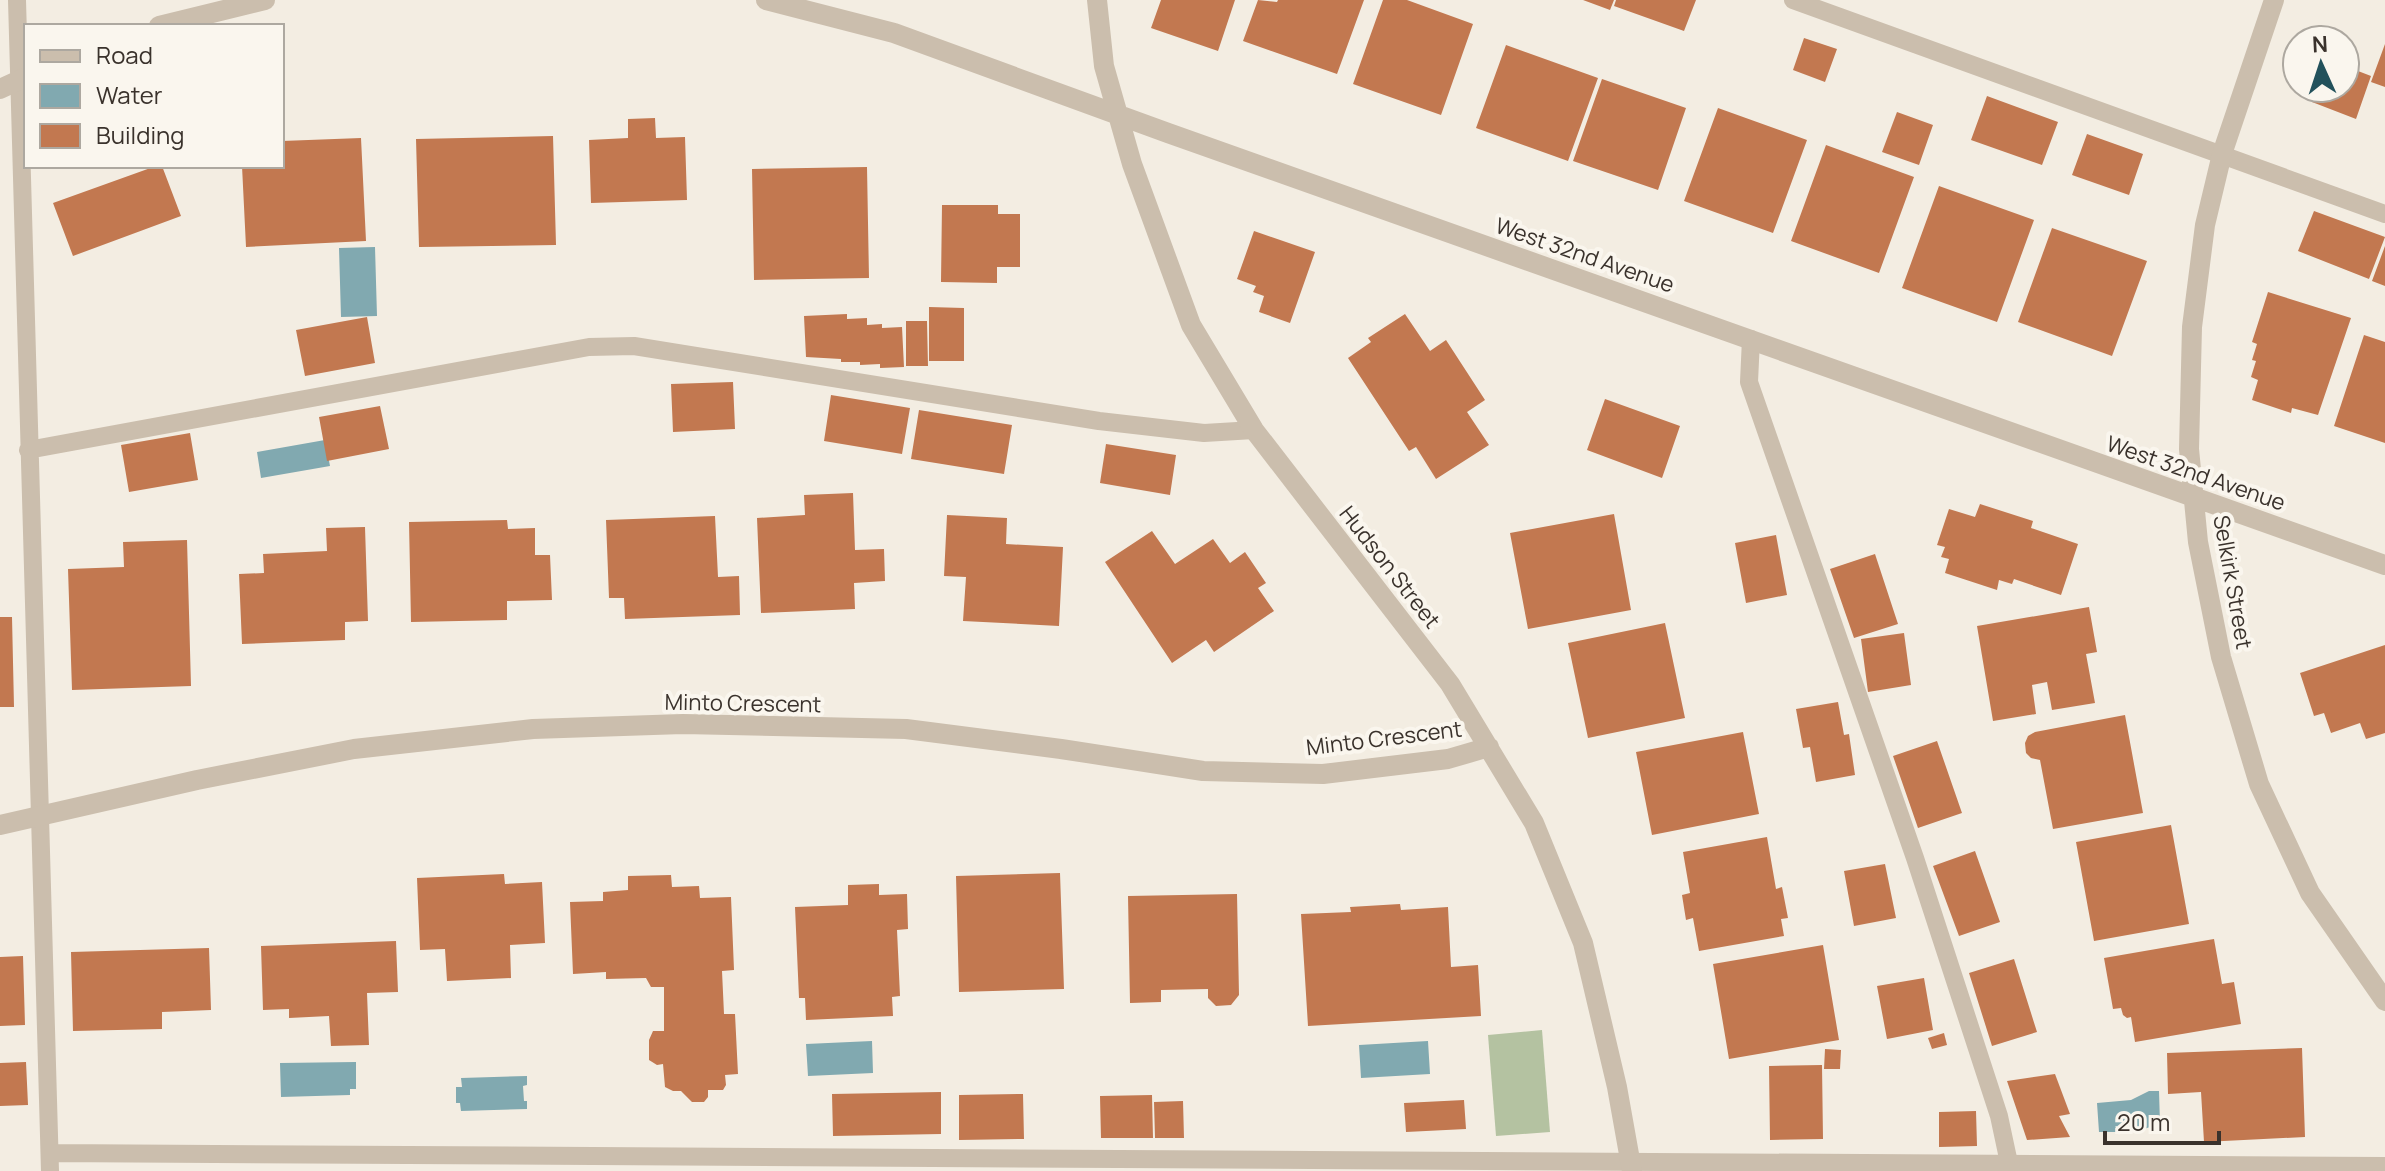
<svg xmlns="http://www.w3.org/2000/svg" width="2385" height="1171" viewBox="0 0 2385 1171" font-family="Manrope,sans-serif">
	<style>
		.green { fill: #b4c2a1 }
		.water { fill: #81a9b0 }
		.building { fill: #c27850 }
		.lines { fill: none; stroke-linecap: round; stroke-linejoin: round }
		.lane { stroke: #cbbead; stroke-width: 18 }
		.street { stroke: #cbbead; stroke-width: 20 }
		.labels { text-anchor: middle; dominant-baseline: central; stroke-width: 8; stroke-linejoin: round; paint-order: stroke }
		.street-label { font-size: 22px; fill: #3a322c; stroke: #faf6ee }
	</style>
	<rect width="100%" height="100%" fill="#f3ede2"/>
	<path class="green" d="M1542 1030 1550 1132 1496 1136 1488 1035Z"/>
	<path class="water" d="M375 247 377 316 341 317 339 248Z
		M325 440 330 466 261 478 257 452Z
		M872 1041 873 1073 808 1076 806 1044Z
		M1428 1041 1430 1074 1361 1078 1359 1045Z
		M356 1062V1089H350V1095L281 1097 280 1063Z
		M527 1076V1085L523 1086 524 1101H527V1109L461 1111 460 1103H456V1087H462L461 1078Z
		M2149 1091H2159L2160 1124 2134 1132H2099L2097 1103 2131 1100Z"/>
	<path class="building" d="M1161 0H1235L1218 51 1151 28Z
		M1258 0 1277 2 1278 0H1364L1337 74 1243 41Z
		M1383 0H1407L1473 24 1441 115 1353 84Z
		M1583 0H1614L1610 10Z
		M1616 0H1696L1684 31 1614 6Z
		M1804 38 1837 49 1825 82 1793 70Z
		M2385 44V87L2371 82Z
		M1506 45 1598 78 1568 161 1476 128Z
		M2345 66 2371 76 2356 119 2312 102 2317 88H2345Z
		M1602 79 1686 108 1658 190 1573 161Z
		M1987 96 2058 122 2042 165 1971 140Z
		M1718 108 1807 140 1773 233 1684 201Z
		M1897 112 1933 125 1919 165 1882 152Z
		M655 118 656 138 685 137 687 200 591 203 589 140 628 138V119Z
		M2087 134 2143 154 2129 195 2072 175Z
		M553 136 556 245 419 247 416 139Z
		M361 138 366 241 246 247 242 166H282V141Z
		M1826 145 1914 177 1879 273 1791 241Z
		M156 166H162L181 216 73 256 53 203Z
		M867 167 869 278 754 280 752 169Z
		M1939 186 2034 220 1997 322 1902 288Z
		M942 205H998V214H1020V267H997V283L941 282Z
		M2314 211 2385 237 2369 279 2298 251Z
		M2052 228 2147 261 2112 356 2018 322Z
		M1254 231 1315 252 1290 323 1259 312 1264 296 1253 292 1256 286 1237 279Z
		M2385 246V286L2372 281Z
		M2268 292 2351 318 2318 415 2292 408 2291 413 2252 400 2258 380 2251 377 2256 361 2252 360 2257 344 2252 342Z
		M929 307 964 308V361H929Z
		M847 314V319L867 318V325L882 324V328L902 327 904 367 880 368V364L860 365V362H841V359L806 357 804 316Z
		M1405 314 1430 351 1446 340 1485 400 1467 412 1489 445 1436 479 1416 447 1409 451 1348 358 1371 342 1368 338Z
		M367 317 375 363 305 376 296 330Z
		M906 321H927L928 366H906Z
		M2364 335 2385 342V443L2334 426Z
		M733 382 735 429 673 432 671 384Z
		M831 395 910 408 902 454 824 441Z
		M1605 399 1680 426 1662 478 1587 450Z
		M380 406 389 449 327 461 319 417Z
		M919 410 1012 425 1004 474 911 459Z
		M190 433 198 480 129 492 121 445Z
		M1106 444 1176 455 1170 495 1100 483Z
		M853 493 855 550 884 549 885 581 854 583 855 609 761 613 757 518 805 515 804 495Z
		M1980 504 2033 521 2031 528 2078 544 2061 595 2014 579 2012 584 1999 580 1997 590 1945 573 1949 559 1941 557 1945 547 1937 545 1949 509 1975 517Z
		M1614 514 1631 610 1528 629 1510 533Z
		M947 515 1007 518 1006 544 1063 547 1059 626 963 621 966 577 944 576Z
		M715 516 718 577 739 576 740 615 625 619 624 598H609L606 520Z
		M507 520 508 529 535 528V555H550L552 600 507 601V620L411 622 409 522Z
		M365 527 368 621 345 622V640L242 644 239 574 264 573 263 554 327 551 326 528Z
		M1152 531 1175 564 1213 539 1230 563 1245 552 1266 583 1258 588 1274 611 1214 652 1206 640 1172 663 1105 562Z
		M1776 535 1787 595 1746 603 1735 543Z
		M187 540 191 686 72 690 68 569 124 567 123 542Z
		M1875 554 1898 624 1854 638 1830 569Z
		M2089 607 2097 652 2086 654 2095 703 2052 710 2047 682 2032 685 2036 714 1993 721 1977 626Z
		M0 617H12L14 707H0Z
		M1665 623 1685 718 1588 738 1568 643Z
		M1904 633 1911 685 1868 692 1861 639Z
		M2385 645V733L2366 739 2360 723 2331 733 2324 713 2314 716 2300 673Z
		M1838 702 1844 735 1849 734 1855 775 1816 782 1810 747 1803 748 1796 709Z
		M2125 715 2143 813 2053 829 2040 760 2031 758 2026 753 2025 743 2028 736 2035 732Z
		M1743 732 1759 814 1652 835 1636 752Z
		M1937 741 1962 813 1918 828 1893 756Z
		M2171 825 2189 924 2094 941 2076 842Z
		M1767 837 1776 889 1782 887 1788 918 1781 919 1784 936 1699 951 1693 918 1686 920 1682 895 1690 893 1683 852Z
		M1975 851 2000 922 1959 936 1933 866Z
		M1885 864 1896 918 1854 926 1844 871Z
		M1060 873 1064 989 959 992 956 876Z
		M504 874 505 884 542 882 545 943 510 945 511 978 447 981 445 949 420 950 417 878Z
		M671 875 672 887 699 886 700 898 731 897 734 970 722 971 724 1014H735L738 1074 725 1075 726 1085 723 1090H708V1097L704 1102H692L681 1091H673L665 1087 663 1064 657 1065 649 1060V1040L653 1031H664V987H651L646 978 606 979V972L573 974 570 902 603 901V892L628 890V876Z
		M879 884V895L907 894 908 929 897 930 900 996 892 997 893 1016 806 1020 805 998H799L795 907 848 905V885Z
		M1237 894 1239 995 1231 1005 1216 1006 1208 998V989L1161 990V1002L1130 1003 1128 896Z
		M1400 904 1401 910 1448 907 1451 967 1478 965 1481 1016 1308 1026 1301 914 1351 912 1350 907Z
		M2214 939 2222 984 2234 982 2241 1024 2135 1042 2131 1017 2127 1018 2123 1015 2121 1008 2113 1009 2104 958Z
		M396 941 398 992 367 993 369 1045 331 1046 329 1016 289 1018V1009L263 1010 261 946Z
		M1823 945 1839 1040 1729 1059 1713 964Z
		M209 948 211 1010 162 1012V1029L73 1031 71 952Z
		M23 956 25 1025 0 1026V957Z
		M2014 959 2037 1032 1992 1046 1969 973Z
		M1924 978 1933 1030 1887 1039 1877 986Z
		M1944 1033 1947 1045 1932 1049 1928 1038Z
		M2302 1048 2305 1137 2204 1142 2201 1092 2168 1094 2167 1053Z
		M1825 1049 1841 1050 1840 1069H1824Z
		M26 1062 28 1105 0 1106V1063Z
		M1822 1065 1823 1139 1770 1140 1769 1066Z
		M2055 1074 2070 1114 2059 1116 2070 1137 2027 1140 2007 1081Z
		M941 1092V1134L833 1136 832 1094Z
		M1023 1094 1024 1139 959 1140V1095Z
		M1152 1095 1153 1138H1101L1100 1096Z
		M1464 1100 1466 1129 1406 1132 1404 1103Z
		M1183 1101 1184 1138H1155L1154 1102Z
		M1976 1111 1977 1146 1939 1147V1112Z"/>
	<g class="lines">
		<path class="lane" d="M17 0 50 1171
			M1793 0 2385 214
			M1751 339 1749 382 1915 858 1999 1116 2009 1163
			M28 450 589 347 634 346 1099 421 1204 433 1254 430
			M50 1153 2385 1166"/>
		<path class="street" d="M766 0 894 33 1168 133 2385 565
			M1097 0 1104 66 1132 164 1191 325 1254 430 1450 684 1534 823 1583 943 1617 1087 1632 1171
			M2274 0 2222 154 2205 225 2192 327 2189 449 2198 542 2221 657 2259 784 2310 893 2385 1001
			M159 26 265 0
			M0 89 26 77
			M0 825 197 780 354 749 533 729 683 724 906 729 1061 749 1203 771 1323 774 1448 759 1489 747"/>
	</g>
	<g class="labels">
		<g class="street-label">
			<text transform="translate(1585 255) rotate(19)">West 32nd Avenue</text>
			<text transform="translate(2196 473) rotate(19)">West 32nd Avenue</text>
			<text transform="translate(1390 567) rotate(52)">Hudson Street</text>
			<text transform="translate(2233 582) rotate(80)">Selkirk Street</text>
			<text transform="translate(743 703) rotate(1)">Minto Crescent</text>
			<text transform="translate(1384 738) rotate(-7)">Minto Crescent</text>
		</g>
	</g>
	<rect x="24" y="24" width="260" height="144" fill="#faf6ee" stroke="#ada8a0" stroke-width="2"/>
	<rect x="40" y="50" width="40" height="12" fill="#cbbead" stroke="#ada8a0" stroke-width="2"/>
	<text x="96" y="64" font-size="24" fill="#3a322c">Road</text>
	<rect x="40" y="84" width="40" height="24" fill="#81a9b0" stroke="#ada8a0" stroke-width="2"/>
	<text x="96" y="104" font-size="24" fill="#3a322c">Water</text>
	<rect x="40" y="124" width="40" height="24" fill="#c27850" stroke="#ada8a0" stroke-width="2"/>
	<text x="96" y="144" font-size="24" fill="#3a322c">Building</text>
	<g transform="translate(2321 64) rotate(357)"><circle r="38" fill="#faf6ee" stroke="#ada8a0" stroke-width="2"/>
	<path d="M0-6L14 30L0 20L-14 30Z" fill="#22515b"/>
	<text y="-12" font-size="22" font-weight="bold" text-anchor="middle" fill="#3a322c">N</text>
	</g>
	<path d="M2105 1131v12h114v-12" fill="none" stroke="#3a322c" stroke-width="4"/>
	<text x="2117" y="1131" font-size="24" fill="#3a322c" stroke="#faf6ee" stroke-width="6" paint-order="stroke">20 m</text>
</svg>
